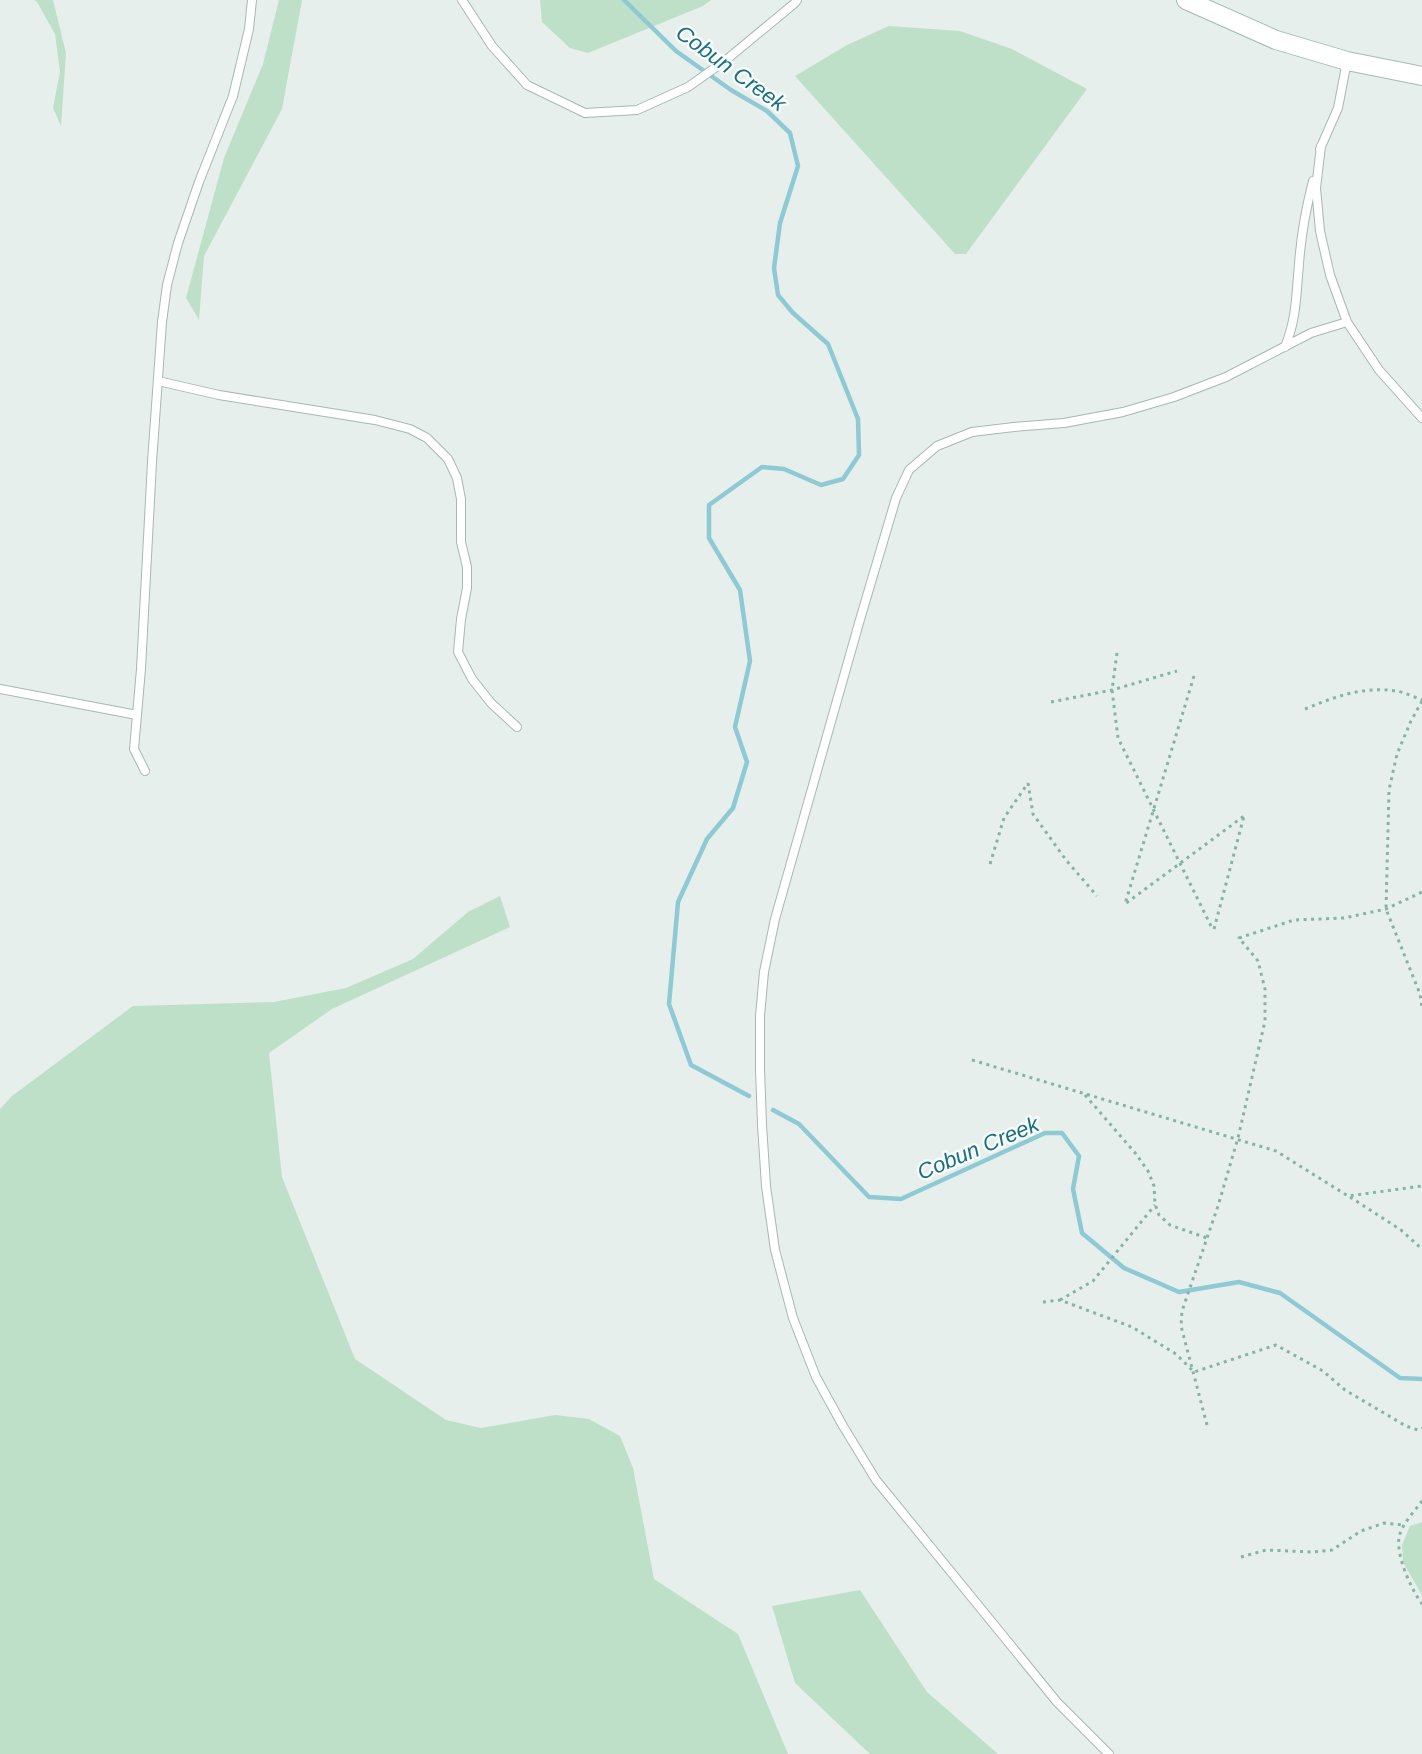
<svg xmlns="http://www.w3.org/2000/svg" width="1422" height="1754" viewBox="0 0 1422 1754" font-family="Helvetica,sans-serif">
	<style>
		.green { fill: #bfe0c8 }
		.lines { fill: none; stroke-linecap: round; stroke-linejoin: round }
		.stream { stroke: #8ec9d4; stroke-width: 4.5 }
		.service-casing { stroke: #a8b8b2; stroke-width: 10 }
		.secondary-casing { stroke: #a4bbb3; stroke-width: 20 }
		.path { stroke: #86b3a5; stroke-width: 3; stroke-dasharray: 3 4.5; stroke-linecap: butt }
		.service { stroke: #fff; stroke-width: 8 }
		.secondary { stroke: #fff; stroke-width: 18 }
		.labels { text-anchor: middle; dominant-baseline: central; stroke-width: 5; stroke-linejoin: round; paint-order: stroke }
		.water-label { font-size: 22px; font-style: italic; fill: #1c6f80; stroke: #f7fbf9 }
	</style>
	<rect width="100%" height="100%" fill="#e6efeb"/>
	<path class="green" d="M34 0H53L66 53 61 126 53 108 60 72 55 34 37 2Z
		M279 0H302L282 109 204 256 199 320 186 298 224 158 263 64Z
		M540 0H711L703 6 588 53 570 48 542 22Z
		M889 26 960 31 1012 49 1087 89 966 254H955L795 76 847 45Z
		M500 896 510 927 332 1009 269 1053 282 1177 355 1359 446 1420 481 1428 555 1415 589 1419 620 1436 633 1468 654 1579 738 1634 788 1754H0V1109L12 1096 133 1006 274 1002 346 988 413 959 468 912Z
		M1422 1522V1595L1403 1562 1402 1545 1410 1526Z
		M860 1590 927 1692 998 1754H870L795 1683 772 1606Z"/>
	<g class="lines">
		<path class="stream" d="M624 0 676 51 731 90 767 111 790 133 798 166 780 223 774 268 778 295 793 313 828 344 858 419 859 455 843 479 821 485 784 469 762 467 709 505V538L740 590 750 661 735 727 747 762 733 808 707 839 678 902 669 1004 691 1065 749 1096
			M773 1110 799 1124 869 1197 901 1199 1045 1133H1062L1079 1156 1073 1189 1082 1233 1124 1268 1179 1292 1239 1282 1280 1293 1400 1378 1422 1379"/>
		<defs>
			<path id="service" d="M462 0 492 46 527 85 585 113 637 110 688 87 726 60 795 3 797 0
				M1321 146 1316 188 1320 231 1330 275 1347 322 1379 370 1422 418
				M1320 149 1338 108 1347 61
				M1285 347C1297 317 1296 295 1299 264 1301 236 1306 208 1313 181
				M158 381 219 395 375 420 410 429 427 438 448 459 457 478 461 499V542L467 567V588L461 619 458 652 472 679 491 703 517 727
				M0 689 137 715
				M145 771 134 749 141 669 152 462 162 322 167 285 178 243 199 182 233 96 249 29 252 0
				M1109 1754 1057 1702 876 1480 843 1426 816 1377 793 1318 775 1250 766 1186 762 1125 760 1069V1016L764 972 775 919 859 623 896 498 909 470 937 446 972 432 1014 427 1064 423 1123 412 1174 397 1226 377 1311 333 1347 322"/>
			<path id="secondary" d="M1186 0 1276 40 1347 61 1422 76"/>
		</defs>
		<use href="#service" class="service-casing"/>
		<use href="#secondary" class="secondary-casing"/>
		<path class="path" d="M1117 653 1112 690 1118 738 1213 930
			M1194 676 1125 904 1244 816
			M1422 701 1411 721 1397 754 1389 790 1386 909 1420 994 1422 1008
			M1051 702 1112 690 1177 671
			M1305 709C1334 697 1363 686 1396 691 1404 692 1414 697 1422 700
			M1028 783 1033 814 1066 860 1097 896
			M990 864 1004 818 1028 783
			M1214 929 1244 816
			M972 1060 1276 1151 1348 1196 1422 1186
			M1085 1095 1136 1154 1148 1171 1154 1186 1155 1204 1159 1215 1170 1225 1207 1238
			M1350 1197 1401 1230 1422 1249
			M1060 1300 1093 1281 1155 1205
			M1043 1302 1060 1300 1132 1327 1176 1354 1194 1372 1276 1345 1323 1371 1345 1390 1406 1426 1418 1430 1422 1428
			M1207 1425 1181 1326 1182 1311 1218 1206 1238 1138 1265 1021V989L1258 961 1239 938 1294 920 1344 918 1386 909 1422 892
			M1422 1501C1414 1512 1402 1524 1399 1537 1396 1556 1411 1589 1422 1604
			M1241 1557 1266 1550 1313 1552 1332 1550 1361 1531 1384 1523 1404 1525"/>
		<use href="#service" class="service"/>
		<use href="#secondary" class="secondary"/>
	</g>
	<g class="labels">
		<g class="water-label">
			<text transform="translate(731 68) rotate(36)">Cobun Creek</text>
			<text transform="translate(978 1148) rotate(-23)">Cobun Creek</text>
		</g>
	</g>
</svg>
